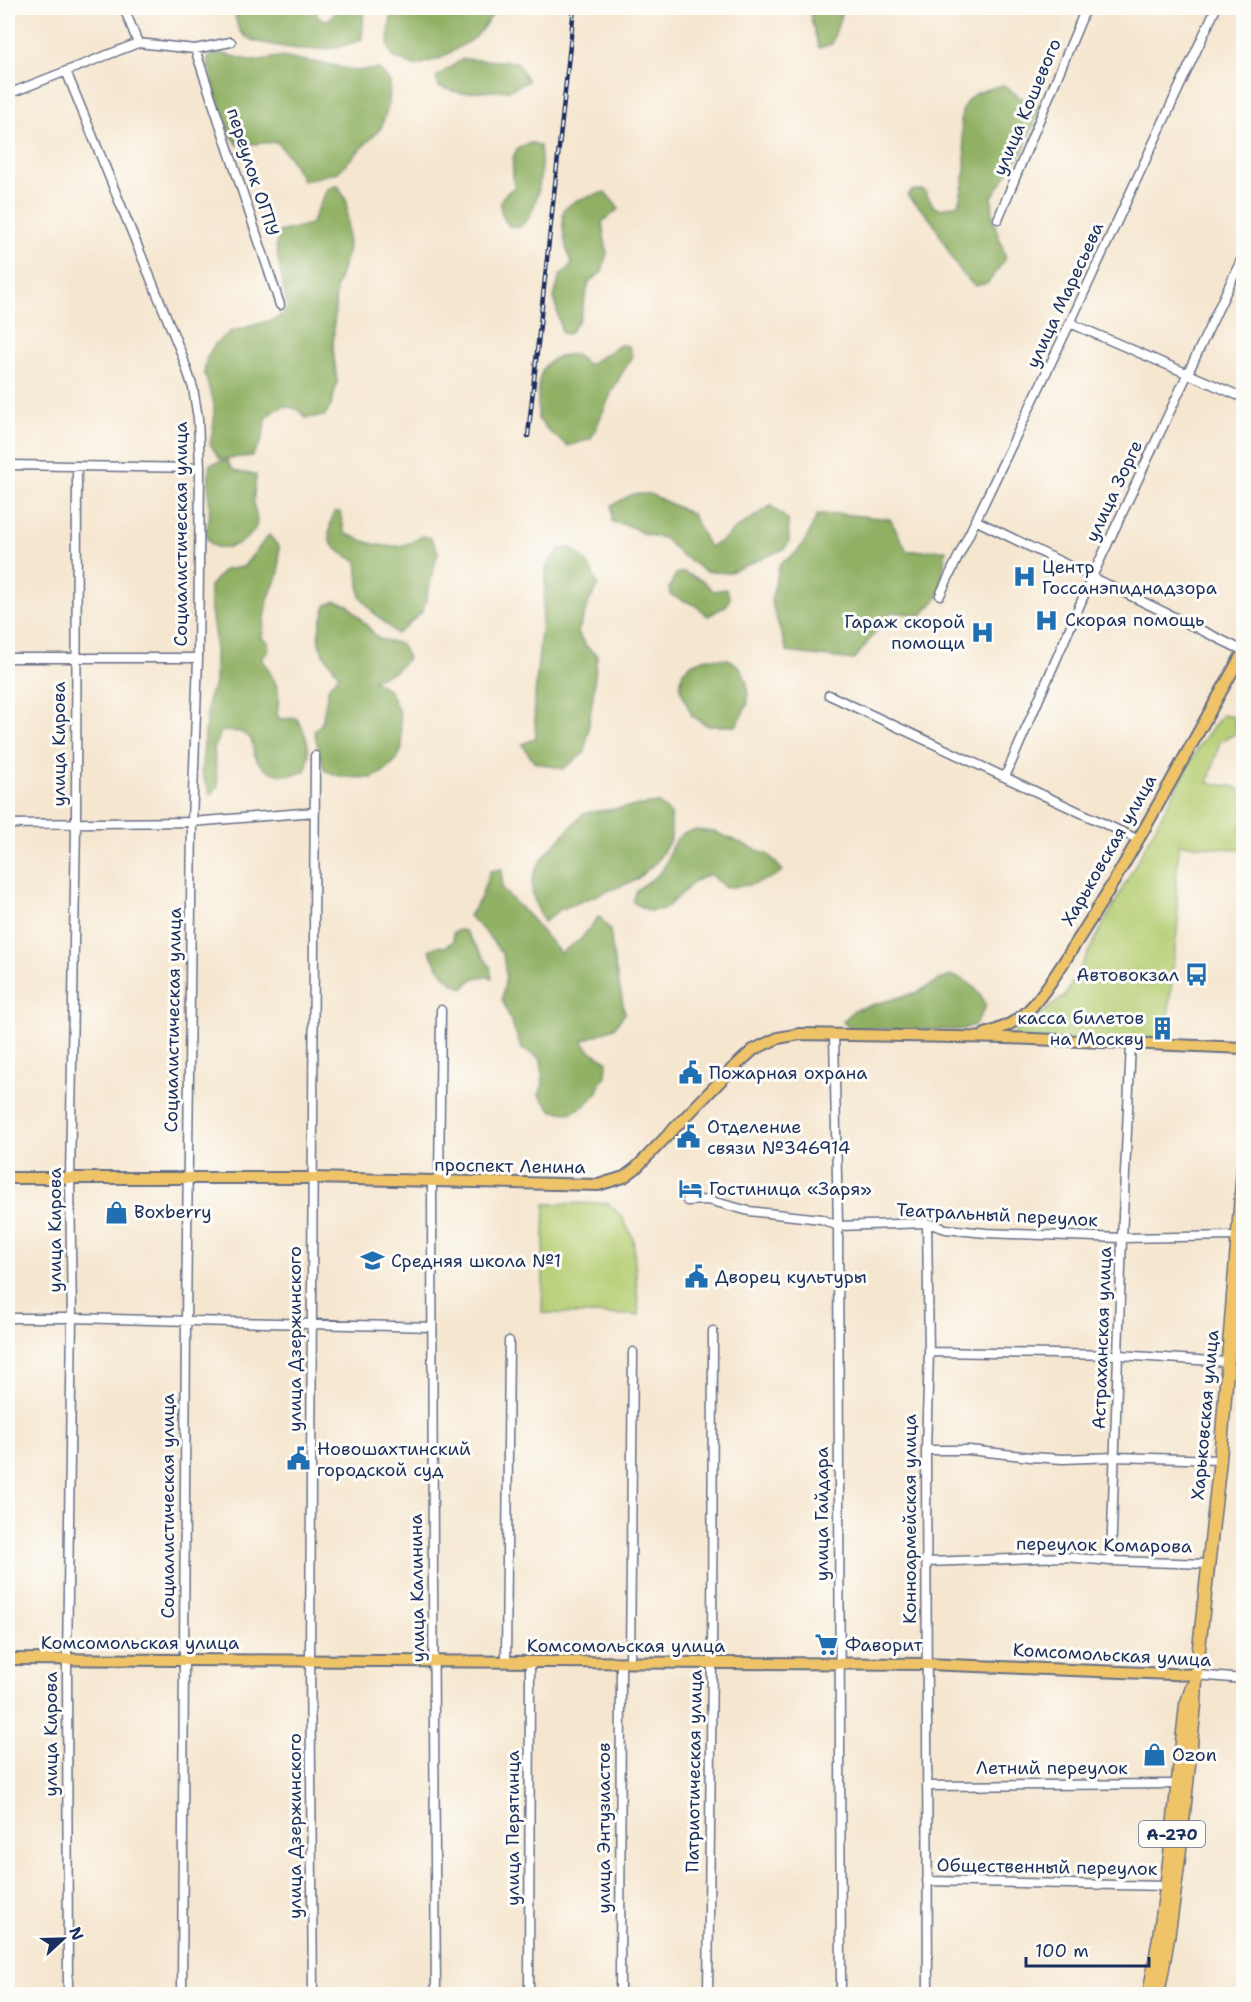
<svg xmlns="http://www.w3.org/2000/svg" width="1251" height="2002" viewBox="0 0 1251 2002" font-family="'Shantell Sans',sans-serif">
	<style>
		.green { fill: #b5cd72; stroke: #687e68; stroke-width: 1.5 }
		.forest { fill: #90b064; stroke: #567061; stroke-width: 1.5 }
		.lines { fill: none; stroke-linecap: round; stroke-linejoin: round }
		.minor-casing { stroke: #676f86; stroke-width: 11 }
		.major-casing { stroke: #676f86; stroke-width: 14 }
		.highway-casing { stroke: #676f86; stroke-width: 15 }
		.minor { stroke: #fff; stroke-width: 8 }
		.major { stroke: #efc469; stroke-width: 10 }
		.highway { stroke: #efc469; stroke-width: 12 }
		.rail-casing { stroke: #1b2f5e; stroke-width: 4.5 }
		.rail { stroke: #fdfcf7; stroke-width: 2; stroke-dasharray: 7; stroke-linecap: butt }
		.labels { text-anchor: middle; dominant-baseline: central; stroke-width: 6; stroke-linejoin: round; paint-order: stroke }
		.shield { fill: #fdfcf7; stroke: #5f6c8c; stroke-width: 1.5 }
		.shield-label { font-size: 16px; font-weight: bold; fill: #1b2f5e }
		.street-label { font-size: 18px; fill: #1b2f5e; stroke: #fdfcf7 }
		.poi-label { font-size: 18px; fill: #1b2f5e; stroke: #fdfcf7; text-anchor: start }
	</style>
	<rect width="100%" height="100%" fill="#fdfcf7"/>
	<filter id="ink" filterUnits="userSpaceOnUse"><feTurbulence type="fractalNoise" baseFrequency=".0167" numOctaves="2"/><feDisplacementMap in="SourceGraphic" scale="12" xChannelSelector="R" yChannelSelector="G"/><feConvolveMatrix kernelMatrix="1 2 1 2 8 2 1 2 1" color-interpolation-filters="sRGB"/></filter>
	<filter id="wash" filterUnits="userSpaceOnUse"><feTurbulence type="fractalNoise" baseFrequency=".008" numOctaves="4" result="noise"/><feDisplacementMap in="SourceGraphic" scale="24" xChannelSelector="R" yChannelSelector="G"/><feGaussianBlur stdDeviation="1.35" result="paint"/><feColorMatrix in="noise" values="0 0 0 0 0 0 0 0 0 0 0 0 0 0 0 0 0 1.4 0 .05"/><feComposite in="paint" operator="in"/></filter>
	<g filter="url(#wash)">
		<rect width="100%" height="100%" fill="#f5e6cf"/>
		<path class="green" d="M1222 715 1233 717 1237 733 1220 741 1208 783 1236 787 1243 793V850L1179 844 1176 882 1178 921 1165 1044 1007 1038 1065 996 1199 746Z
			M608 1203 622 1217 633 1238 639 1315 542 1313 545 1204Z"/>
		<path class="forest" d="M234 8H316L318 18 328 20 339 8H354L364 10 362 39C333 53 300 51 269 44 258 42 248 41 240 31 236 25 235 15 234 8Z
			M392 8H498L476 37 441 58 414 66 393 57 388 45Z
			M819 8H843L832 44 819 48 810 15Z
			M220 53 253 61 279 57 327 64 355 71 379 69 390 82 389 103 381 128 338 172 303 181 291 160 277 142 238 145C219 121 215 88 207 60L211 55Z
			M463 59 517 62 528 81 509 90 461 93 439 87 436 77Z
			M1003 85 1023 99 1041 104 1037 118 1023 150 992 197 993 219 1006 258 988 283 975 286C954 270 947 245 933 223 926 213 916 204 907 195L913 190H924L934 207 941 209 958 204C963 189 966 173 965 158 965 138 953 110 972 96 980 90 994 88 1003 85Z
			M533 143 540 146C543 171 540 209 520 227L509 226C498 211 495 198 514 188 513 168 506 146 533 143Z
			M338 185 347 202 348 252 336 288 333 348 337 383 331 406 324 416 306 418 297 409 284 406C261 416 268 418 262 439 260 445 255 450 252 456L220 459 210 444 214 423V404L204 372 207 357 215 344 230 332 276 319 287 309 276 246 279 232 311 224 327 189Z
			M605 192 619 209 602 222 607 253 602 272 589 282 580 319 569 334 562 333 554 297 560 276 572 265C566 247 560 228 564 209L577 200Z
			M620 345 629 346 632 357 615 385 591 439 568 446 552 434 538 419C539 385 532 356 575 354L588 365Z
			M227 460C232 475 243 472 256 475 256 484 253 494 254 503 254 511 259 519 256 526 250 544 211 560 206 534 205 530 208 524 209 520 211 501 206 482 210 464Z
			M633 494H650L692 514 709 547 722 541 735 529 771 506 788 520 789 542 784 549 728 573 705 571 680 554 664 538 644 534 630 526 612 522V505Z
			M334 512H340L345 534C354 536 359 539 367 542 387 549 406 548 422 536L431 538 438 552 423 611 397 634 373 612 360 596 357 561C330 548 323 542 334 512Z
			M842 514 890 519 907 551 946 550 940 595 922 615 891 612 854 660 787 652 771 601 780 563C802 554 808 536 817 515Z
			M269 535 279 547V572L268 599 262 638 268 642 269 650 262 658C274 682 282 685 277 714L280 719 296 718C307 733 313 754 305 771 289 778 264 776 256 758 253 752 253 745 251 739L241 732 221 731 214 749 218 787 211 795 201 772 209 695 215 684V638L210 604V586L224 570 243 567Z
			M571 548C586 559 592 568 598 586L588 604 578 632C582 642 587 649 597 655L593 696 585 752 563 769 534 762 522 744 536 738 534 706 547 565 560 549Z
			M683 572 703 581 713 591 726 589 730 598 726 606 708 616 695 605 670 595 669 588 676 574Z
			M336 601 348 605 379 639 401 644 408 658 395 671 373 680 389 690 400 714 402 749 396 760 385 771 372 778 342 777 324 770 314 731 322 723 329 686 339 675C315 643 314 644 326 605Z
			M707 658 728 659 740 667 747 682 748 703 736 726H708L692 716 680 688 683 671 693 663Z
			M658 803 671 814V839L657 861 636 880 559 910 544 922C538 909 531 898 532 883 532 862 570 829 584 813Z
			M697 830 715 832 769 855 783 871C765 883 747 887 724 887L710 874 695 881 665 909 648 911 633 902C635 882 653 884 663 869 670 858 668 846 680 836 684 832 692 831 697 830Z
			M502 869V889L531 918 560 953 581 939 599 916 610 930 614 961 625 1013 614 1028 582 1041 590 1051 607 1061 606 1076 600 1083 598 1092 584 1106 570 1113 553 1111 539 1095 543 1084 541 1059 522 1049 502 999 506 975 503 955 487 934 469 916 480 899 490 871Z
			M459 930 465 931 490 966 492 978C479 975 472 977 464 988 447 983 436 966 429 950L438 946 445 947 453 941V933Z
			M952 976C970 980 978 989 986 1006L975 1025 960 1030 850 1028 843 1022 854 1010 918 992 939 980Z"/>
	</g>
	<g filter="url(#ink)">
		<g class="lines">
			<defs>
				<path id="minor" d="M124 8 138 43
					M195 49 280 305
					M66 71 182 355 193 388 198 418 200 468 198 658 192 822 186 1321 182 1994
					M8 94 138 43 195 49 231 42
					M998 219 1086 8
					M1070 323 1244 398
					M8 465 200 468
					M975 520 1244 651
					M940 595 1070 323 1216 8
					M8 658H198
					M829 695 1137 839
					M1005 777 1092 577 1244 254
					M8 824 192 822 315 812
					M834 1034 838 1226 841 1994
					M432 1181 433 1586 436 1994
					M439 1181 441 1010
					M687 1201 708 1200 749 1211 821 1219 838 1226 927 1223 946 1229 986 1233 1122 1238 1236 1236
					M927 1223 929 1352 926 1450 928 1994
					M8 1318H72L432 1327
					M1230 1343 1244 1344
					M929 1352 1119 1355 1228 1362
					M926 1450H969L1031 1457 1063 1459 1115 1457 1220 1460
					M1111 1561 1122 1238 1131 1044
					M926 1562 1065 1557 1111 1561 1209 1564
					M506 1662 509 1341
					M630 1662 633 1352
					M1196 1675 1244 1679
					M927 1786 1177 1784
					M927 1881 1166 1886
					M68 1994 67 1659 72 1318 70 1179 76 824 77 466
					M313 1994 310 1661 315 756
					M529 1994 530 1662
					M620 1994 621 1662
					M708 1994 712 1663 713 1331"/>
				<path id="major" d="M985 1034C998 1030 1011 1025 1022 1016 1040 1002 1063 963 1076 943 1136 849 1188 749 1244 651
					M8 1178H312L598 1185 624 1177 636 1168 730 1071 753 1050 778 1038 800 1034 1007 1038 1244 1048
					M8 1659 926 1664 1196 1675"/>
				<path id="highway" d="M1149 1994C1168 1899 1175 1802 1186 1705L1192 1687
					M1158 1994C1177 1899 1185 1802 1195 1705L1196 1675 1220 1460 1244 1157"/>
			</defs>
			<use href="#minor" class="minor-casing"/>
			<use href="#major" class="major-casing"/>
			<use href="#highway" class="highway-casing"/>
			<use href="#minor" class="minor"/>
			<use href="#major" class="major"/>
			<use href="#highway" class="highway"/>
			<defs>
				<path id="rail" d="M528 436 574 8"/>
			</defs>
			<use href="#rail" class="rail-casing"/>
			<use href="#rail" class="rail"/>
		</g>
	</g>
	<defs>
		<symbol id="hospital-bare" viewBox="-9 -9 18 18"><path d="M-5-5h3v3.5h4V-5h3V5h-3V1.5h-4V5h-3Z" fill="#1f6fb2" stroke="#fdfcf7" stroke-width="2.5" paint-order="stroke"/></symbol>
		<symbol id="bus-bare" viewBox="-9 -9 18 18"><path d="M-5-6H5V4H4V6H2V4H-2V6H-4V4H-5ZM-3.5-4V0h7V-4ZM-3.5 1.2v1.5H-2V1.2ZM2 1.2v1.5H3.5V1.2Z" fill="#1f6fb2" stroke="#fdfcf7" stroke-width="2.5" paint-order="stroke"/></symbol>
		<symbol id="building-bare" viewBox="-9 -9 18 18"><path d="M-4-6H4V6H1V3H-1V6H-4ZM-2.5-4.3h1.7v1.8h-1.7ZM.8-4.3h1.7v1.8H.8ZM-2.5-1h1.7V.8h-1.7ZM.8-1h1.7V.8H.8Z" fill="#1f6fb2" stroke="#fdfcf7" stroke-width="2.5" paint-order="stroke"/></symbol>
		<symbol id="civic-bare" viewBox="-9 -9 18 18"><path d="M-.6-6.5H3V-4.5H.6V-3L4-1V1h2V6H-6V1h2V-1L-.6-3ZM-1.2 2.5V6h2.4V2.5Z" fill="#1f6fb2" stroke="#fdfcf7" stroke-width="2.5" paint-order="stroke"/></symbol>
		<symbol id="hotel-bare" viewBox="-9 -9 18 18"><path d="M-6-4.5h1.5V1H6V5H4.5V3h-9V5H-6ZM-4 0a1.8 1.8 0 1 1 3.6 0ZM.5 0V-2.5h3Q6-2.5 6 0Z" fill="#1f6fb2" stroke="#fdfcf7" stroke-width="2.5" paint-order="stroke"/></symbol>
		<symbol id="shop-bare" viewBox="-9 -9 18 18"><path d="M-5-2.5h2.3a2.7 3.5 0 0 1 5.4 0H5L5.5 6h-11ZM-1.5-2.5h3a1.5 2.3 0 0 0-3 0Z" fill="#1f6fb2" stroke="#fdfcf7" stroke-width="2.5" paint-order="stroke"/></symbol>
		<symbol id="school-bare" viewBox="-9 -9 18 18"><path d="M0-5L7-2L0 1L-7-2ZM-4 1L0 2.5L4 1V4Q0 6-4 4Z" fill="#1f6fb2" stroke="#fdfcf7" stroke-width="2.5" paint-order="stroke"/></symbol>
		<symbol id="supermarket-bare" viewBox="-9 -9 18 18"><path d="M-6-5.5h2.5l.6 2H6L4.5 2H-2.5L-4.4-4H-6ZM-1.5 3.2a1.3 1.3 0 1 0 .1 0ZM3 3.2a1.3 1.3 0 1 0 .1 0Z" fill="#1f6fb2" stroke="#fdfcf7" stroke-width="2.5" paint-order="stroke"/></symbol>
	</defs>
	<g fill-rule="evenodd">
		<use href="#hospital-bare" x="1008" y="560" width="33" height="33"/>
		<use href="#hospital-bare" x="1030" y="604" width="33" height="33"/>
		<use href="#hospital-bare" x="966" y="616" width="33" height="33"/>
		<use href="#bus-bare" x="1180" y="958" width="33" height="33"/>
		<use href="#building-bare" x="1146" y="1012" width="33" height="33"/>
		<use href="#civic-bare" x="674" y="1056" width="33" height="33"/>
		<use href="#civic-bare" x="672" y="1120" width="33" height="33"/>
		<use href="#hotel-bare" x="674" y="1172" width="33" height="33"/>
		<use href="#shop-bare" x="100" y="1196" width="33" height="33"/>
		<use href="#school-bare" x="356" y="1244" width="33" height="33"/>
		<use href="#civic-bare" x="680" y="1260" width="33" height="33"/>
		<use href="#civic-bare" x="282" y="1442" width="33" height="33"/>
		<use href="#supermarket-bare" x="810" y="1628" width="33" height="33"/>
		<use href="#shop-bare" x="1138" y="1738" width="33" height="33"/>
	</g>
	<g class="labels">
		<rect class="shield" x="1139" y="1821" width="66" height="26" rx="4.5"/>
		<g class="shield-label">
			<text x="1172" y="1834">А-270</text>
		</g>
		<g class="street-label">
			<text transform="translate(1027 107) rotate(-67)">улица Кошевого</text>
			<text transform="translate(253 172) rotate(72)">переулок ОГПУ</text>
			<text transform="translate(1065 295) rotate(-65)">улица Маресьева</text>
			<text transform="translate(1114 491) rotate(-65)">улица Зорге</text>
			<text transform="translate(181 534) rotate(-90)">Социалистическая улица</text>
			<text transform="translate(59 744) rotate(-90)">улица Кирова</text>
			<text transform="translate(1109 850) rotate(-60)">Харьковская улица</text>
			<text transform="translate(173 1020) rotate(-89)">Социалистическая улица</text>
			<text transform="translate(510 1166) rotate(1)">проспект Ленина</text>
			<text transform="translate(997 1215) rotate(3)">Театральный переулок</text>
			<text transform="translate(55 1230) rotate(-90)">улица Кирова</text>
			<text transform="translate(1102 1338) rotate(-88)">Астраханская улица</text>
			<text transform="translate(295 1339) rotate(-90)">улица Дзержинского</text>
			<text transform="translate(1205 1415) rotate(-85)">Харьковская улица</text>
			<text transform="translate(168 1506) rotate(-90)">Социалистическая улица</text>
			<text transform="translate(822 1514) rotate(-90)">улица Гайдара</text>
			<text transform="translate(910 1519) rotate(-90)">Конноармейская улица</text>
			<text transform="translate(1104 1545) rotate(1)">переулок Комарова</text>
			<text transform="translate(417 1588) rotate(-91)">улица Калинина</text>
			<text x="140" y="1643">Комсомольская улица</text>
			<text x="626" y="1646">Комсомольская улица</text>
			<text transform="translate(1112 1655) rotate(3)">Комсомольская улица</text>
			<text transform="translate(51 1734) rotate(-90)">улица Кирова</text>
			<text x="1052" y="1768">Летний переулок</text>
			<text transform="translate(694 1771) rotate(-89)">Патриотическая улица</text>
			<text transform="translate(295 1826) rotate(-90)">улица Дзержинского</text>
			<text transform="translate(513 1828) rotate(-90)">улица Перятинца</text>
			<text transform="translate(604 1828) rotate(-90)">улица Энтузиастов</text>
			<text transform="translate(1047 1867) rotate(1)">Общественный переулок</text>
		</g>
		<g class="poi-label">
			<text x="1042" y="567">Центр<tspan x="1042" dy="21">Госсанэпиднадзора</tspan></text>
			<text x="1065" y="620">Скорая помощь</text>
			<text x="965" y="622" text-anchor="end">Гараж скорой<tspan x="965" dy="21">помощи</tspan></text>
			<text x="1179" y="975" text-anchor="end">Автовокзал</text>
			<text x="1144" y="1018" text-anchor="end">касса билетов<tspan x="1144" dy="21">на Москву</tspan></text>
			<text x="709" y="1073">Пожарная охрана</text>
			<text x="707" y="1127">Отделение<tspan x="707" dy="21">связи №346914</tspan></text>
			<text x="709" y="1189">Гостиница «Заря»</text>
			<text x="134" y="1212">Boxberry</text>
			<text x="391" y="1261">Средняя школа №1</text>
			<text x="715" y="1277">Дворец культуры</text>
			<text x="317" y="1449">Новошахтинский<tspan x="317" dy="21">городской суд</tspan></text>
			<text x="845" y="1645">Фаворит</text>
			<text x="1172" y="1755">Ozon</text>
		</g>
	</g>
	<rect width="1251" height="2002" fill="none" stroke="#fdfcf7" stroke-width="30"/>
	<g transform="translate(63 1939) rotate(68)" stroke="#fdfcf7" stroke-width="4.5" paint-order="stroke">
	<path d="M0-4.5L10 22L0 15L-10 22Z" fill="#1b2f5e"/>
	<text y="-9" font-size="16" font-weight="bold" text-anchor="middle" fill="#1b2f5e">N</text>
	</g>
	<path d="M1026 1957v9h123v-9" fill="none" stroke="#1b2f5e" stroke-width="3"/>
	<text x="1035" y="1957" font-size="18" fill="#1b2f5e" stroke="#fdfcf7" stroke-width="4.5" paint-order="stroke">100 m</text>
</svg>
